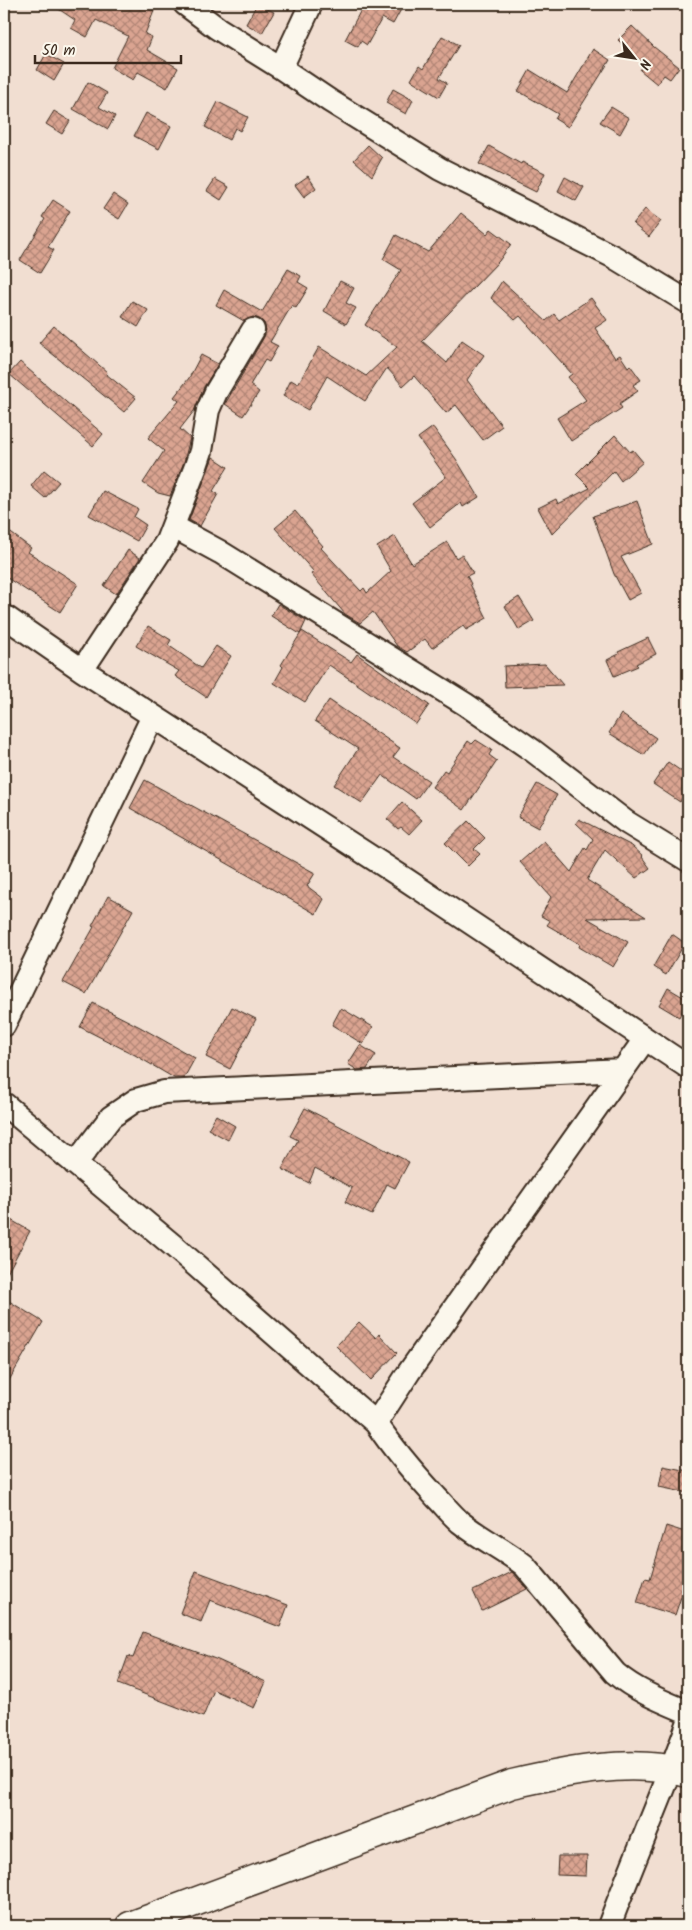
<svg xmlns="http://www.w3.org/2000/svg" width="692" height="1930" viewBox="0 0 692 1930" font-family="Kalam,sans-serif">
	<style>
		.building { fill: url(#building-cross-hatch); stroke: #3b2a1e }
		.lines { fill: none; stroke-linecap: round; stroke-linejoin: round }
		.street-casing { stroke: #3b2a1e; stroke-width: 26 }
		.secondary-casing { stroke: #3b2a1e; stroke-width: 31 }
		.street { stroke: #fbf7ec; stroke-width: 22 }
		.secondary { stroke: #fbf7ec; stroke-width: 28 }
	</style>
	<defs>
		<pattern id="building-cross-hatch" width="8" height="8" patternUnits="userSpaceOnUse" patternTransform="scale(1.25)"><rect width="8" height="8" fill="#daa491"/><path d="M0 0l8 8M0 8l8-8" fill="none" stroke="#b28676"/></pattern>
	</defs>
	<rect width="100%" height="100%" fill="#f1ded1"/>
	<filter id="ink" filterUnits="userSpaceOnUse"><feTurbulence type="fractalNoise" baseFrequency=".02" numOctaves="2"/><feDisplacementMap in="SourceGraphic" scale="10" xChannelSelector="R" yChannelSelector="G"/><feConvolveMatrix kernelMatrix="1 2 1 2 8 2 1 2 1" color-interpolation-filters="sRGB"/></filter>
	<g filter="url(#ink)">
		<path class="building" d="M51 4H146L145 7 154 11 145 34 152 37 147 50 178 68 167 88 138 72 133 80 112 68 128 36 96 20 87 37 71 28 75 20Z
			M257 4 274 12 262 33 246 24Z
			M354 4H404L393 24 382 18 367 45 361 41 358 47 345 40 362 8Z
			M632 26 654 47 679 67 670 79 664 75 657 84 640 70 644 65 618 40Z
			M442 36 459 45 439 78 447 83 439 97 411 80 419 66 423 69Z
			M593 49 610 60 568 127 555 119 558 114 518 91 530 70 567 93Z
			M46 54 64 64 54 81 37 70Z
			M88 82 107 93 99 107 115 116 108 129 73 109Z
			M393 89 413 100 406 114 386 103Z
			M218 102 248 117 240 131 235 128 229 140 205 127Z
			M611 107 629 118 620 134 600 122Z
			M54 111 70 121 62 134 46 124Z
			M146 113 171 126 159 149 134 136Z
			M368 145 382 158 372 176 354 160Z
			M489 146 521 164 522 162 545 173 536 192 479 164Z
			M308 176 316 188 304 197 295 185Z
			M565 177 584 187 576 201 558 191Z
			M215 179 229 187 221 200 207 191Z
			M113 194 128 204 119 219 103 209Z
			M53 200 70 211 48 247 54 250 40 273 20 260 45 219 42 217Z
			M645 209 661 221 649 237 633 224Z
			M461 213 487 234 491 229 511 244 499 261 422 341 447 363 462 340 484 355 467 380 502 426 483 440 456 405 446 413 414 376 403 386 387 368 365 401 327 376 308 410 283 396 291 380 298 384 319 347 366 376 397 347 365 325 401 270 383 259 396 235 428 252Z
			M288 269 301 276 298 282 308 288 296 308 292 305 270 342 278 346 269 362 265 360 250 385 259 392 243 416 225 404 264 337 266 330 264 323 259 319 253 317 244 321 216 305 224 290 262 312Z
			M340 281 354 288 346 303 356 308 346 324 324 311Z
			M502 281 546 321 554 314 559 320 591 298 607 320 595 328 615 358 620 355 628 367 630 365 641 380 633 385 638 391 619 404 622 408 571 441 557 418 586 400 568 377 572 374 520 316 515 320 491 298Z
			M132 301 148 310 138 327 122 317Z
			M54 326 107 372 106 374 136 398 124 412 39 343Z
			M201 355 218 364 204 387 194 411 180 429 190 438 184 462 170 496 158 493 143 483 164 451 148 438 179 401 174 397 189 378Z
			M20 362 103 434 93 446 9 374Z
			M433 427 456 459 479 497 463 507 461 503 430 527 412 503 446 477 418 438Z
			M615 435 630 452 633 450 643 462 621 481 614 471 552 534 538 508 556 499 558 504 590 488 576 474Z
			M213 457 228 467 213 491 218 494 200 526 189 520Z
			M44 470 59 482 45 498 31 486Z
			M103 491 138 509 134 517 146 525 137 541 89 515Z
			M637 501 653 544 621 557 641 593 628 600 614 574 593 516Z
			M295 511 312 531 311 532 323 546 321 548 333 561 361 591 364 588 367 593 391 571 377 547 395 536 412 564 447 542 456 558 462 554 473 573 467 576 471 584H470L487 618 466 630 463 626 432 648 425 639 407 652 397 646 373 612 360 623 345 614 311 574 314 572 275 528Z
			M4 528 31 548 28 552 78 584 60 612 4 576Z
			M128 550 140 558 116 594 104 586Z
			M519 597 534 621 519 630 505 606Z
			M278 604 306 621 300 634 271 616Z
			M148 626 171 640 168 645 201 668 216 646 231 656 206 697 175 676 179 671 136 646Z
			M302 631 351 662 357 654 429 705 416 724 329 665 305 702 274 683 283 667 281 665Z
			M648 638 656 654 636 664 638 666 614 676 607 660 619 654 618 652Z
			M545 664 563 685 505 687 504 666Z
			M329 700 400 748 393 757 429 781 416 799 382 775 362 803 334 785 358 749 315 721Z
			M621 714 656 738 644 755 609 733Z
			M476 740 492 750 489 755 497 761 464 810 432 787 444 770 447 772 468 741 472 744Z
			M668 762 688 776V790L680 802 653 784Z
			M145 780 315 873 307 886 324 899 316 914 130 808Z
			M537 784 557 795 538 828 518 817Z
			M402 802 422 820 409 834 401 827 398 829 387 819Z
			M579 819 632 846 643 856 642 857 650 868 636 878 605 850 587 880 646 917 587 918 628 942 613 967 579 947 580 944 547 925 550 921 541 916 551 897 520 862 544 841 571 872 585 848 587 850 593 839 576 823Z
			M468 821 485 838 474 849 480 854 468 866 445 843Z
			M108 896 133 910 86 994 63 982 94 927 92 926Z
			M672 934 685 943 666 975 653 967Z
			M668 988 688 1000 679 1017 659 1005Z
			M93 1003 140 1027 195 1058 184 1078H174L135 1055 80 1027Z
			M232 1007 256 1019 230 1069 206 1057Z
			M341 1008 373 1027 363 1044 332 1025Z
			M360 1045 376 1055 367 1069 357 1070 348 1064Z
			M305 1108 409 1162 395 1188 387 1184 372 1215 345 1202 352 1188 315 1168 309 1183 282 1169 298 1140 290 1136Z
			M216 1115 235 1126 228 1140 208 1129Z
			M4 1216 30 1231 4 1279Z
			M4 1298 43 1322 4 1389Z
			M359 1322 376 1338 379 1334 397 1353 371 1380 336 1346Z
			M663 1466 688 1471V1493L659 1487Z
			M666 1526 688 1533V1576L675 1615 637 1603 645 1578 650 1579Z
			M196 1571 288 1605 280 1627 210 1600 201 1622 180 1613Z
			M512 1572 527 1589 482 1611 473 1591Z
			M143 1632 218 1660 266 1682 254 1708 214 1690 203 1717 118 1684 128 1656 133 1658Z
			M558 1856H587L586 1876 557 1875Z"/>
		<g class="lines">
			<defs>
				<path id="street" d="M185 4 217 28 281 68
					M311 4 281 68 330 101 440 169 614 257 688 302
					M174 527 220 552 465 704 532 750 626 822 688 860
					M4 616 82 670 405 879 688 1067
					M82 670 167 541 196 466 201 451 208 410 216 392 253 330
					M4 1025 153 716
					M4 1104 176 1248 376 1423C394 1450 414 1473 436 1497 444 1505 452 1515 460 1522 480 1538 503 1549 524 1565L615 1673C636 1691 662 1701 688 1712
					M75 1164 111 1117 136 1100 164 1092 623 1070
					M376 1423 409 1372 645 1039
					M609 1926C634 1858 664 1793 688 1724"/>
				<path id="secondary" d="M130 1926 512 1784C569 1771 630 1758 688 1773"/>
			</defs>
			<use href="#street" class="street-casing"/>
			<use href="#secondary" class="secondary-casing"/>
			<use href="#street" class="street"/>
			<use href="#secondary" class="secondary"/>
		</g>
	</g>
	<rect width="692" height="1930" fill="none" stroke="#fbf7ec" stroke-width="20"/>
	<rect x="10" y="10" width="672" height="1910" fill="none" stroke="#3b2a1e" stroke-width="2" filter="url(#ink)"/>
	<g transform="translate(634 58) rotate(120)" stroke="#fbf7ec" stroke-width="4" paint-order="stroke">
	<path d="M0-4L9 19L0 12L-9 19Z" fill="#3b2a1e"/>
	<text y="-8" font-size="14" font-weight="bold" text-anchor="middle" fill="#3b2a1e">N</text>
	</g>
	<path d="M35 55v8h146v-8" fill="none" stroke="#3b2a1e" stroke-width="2.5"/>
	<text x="42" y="55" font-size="15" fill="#3b2a1e" stroke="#fbf7ec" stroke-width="4" paint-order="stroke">50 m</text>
</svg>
